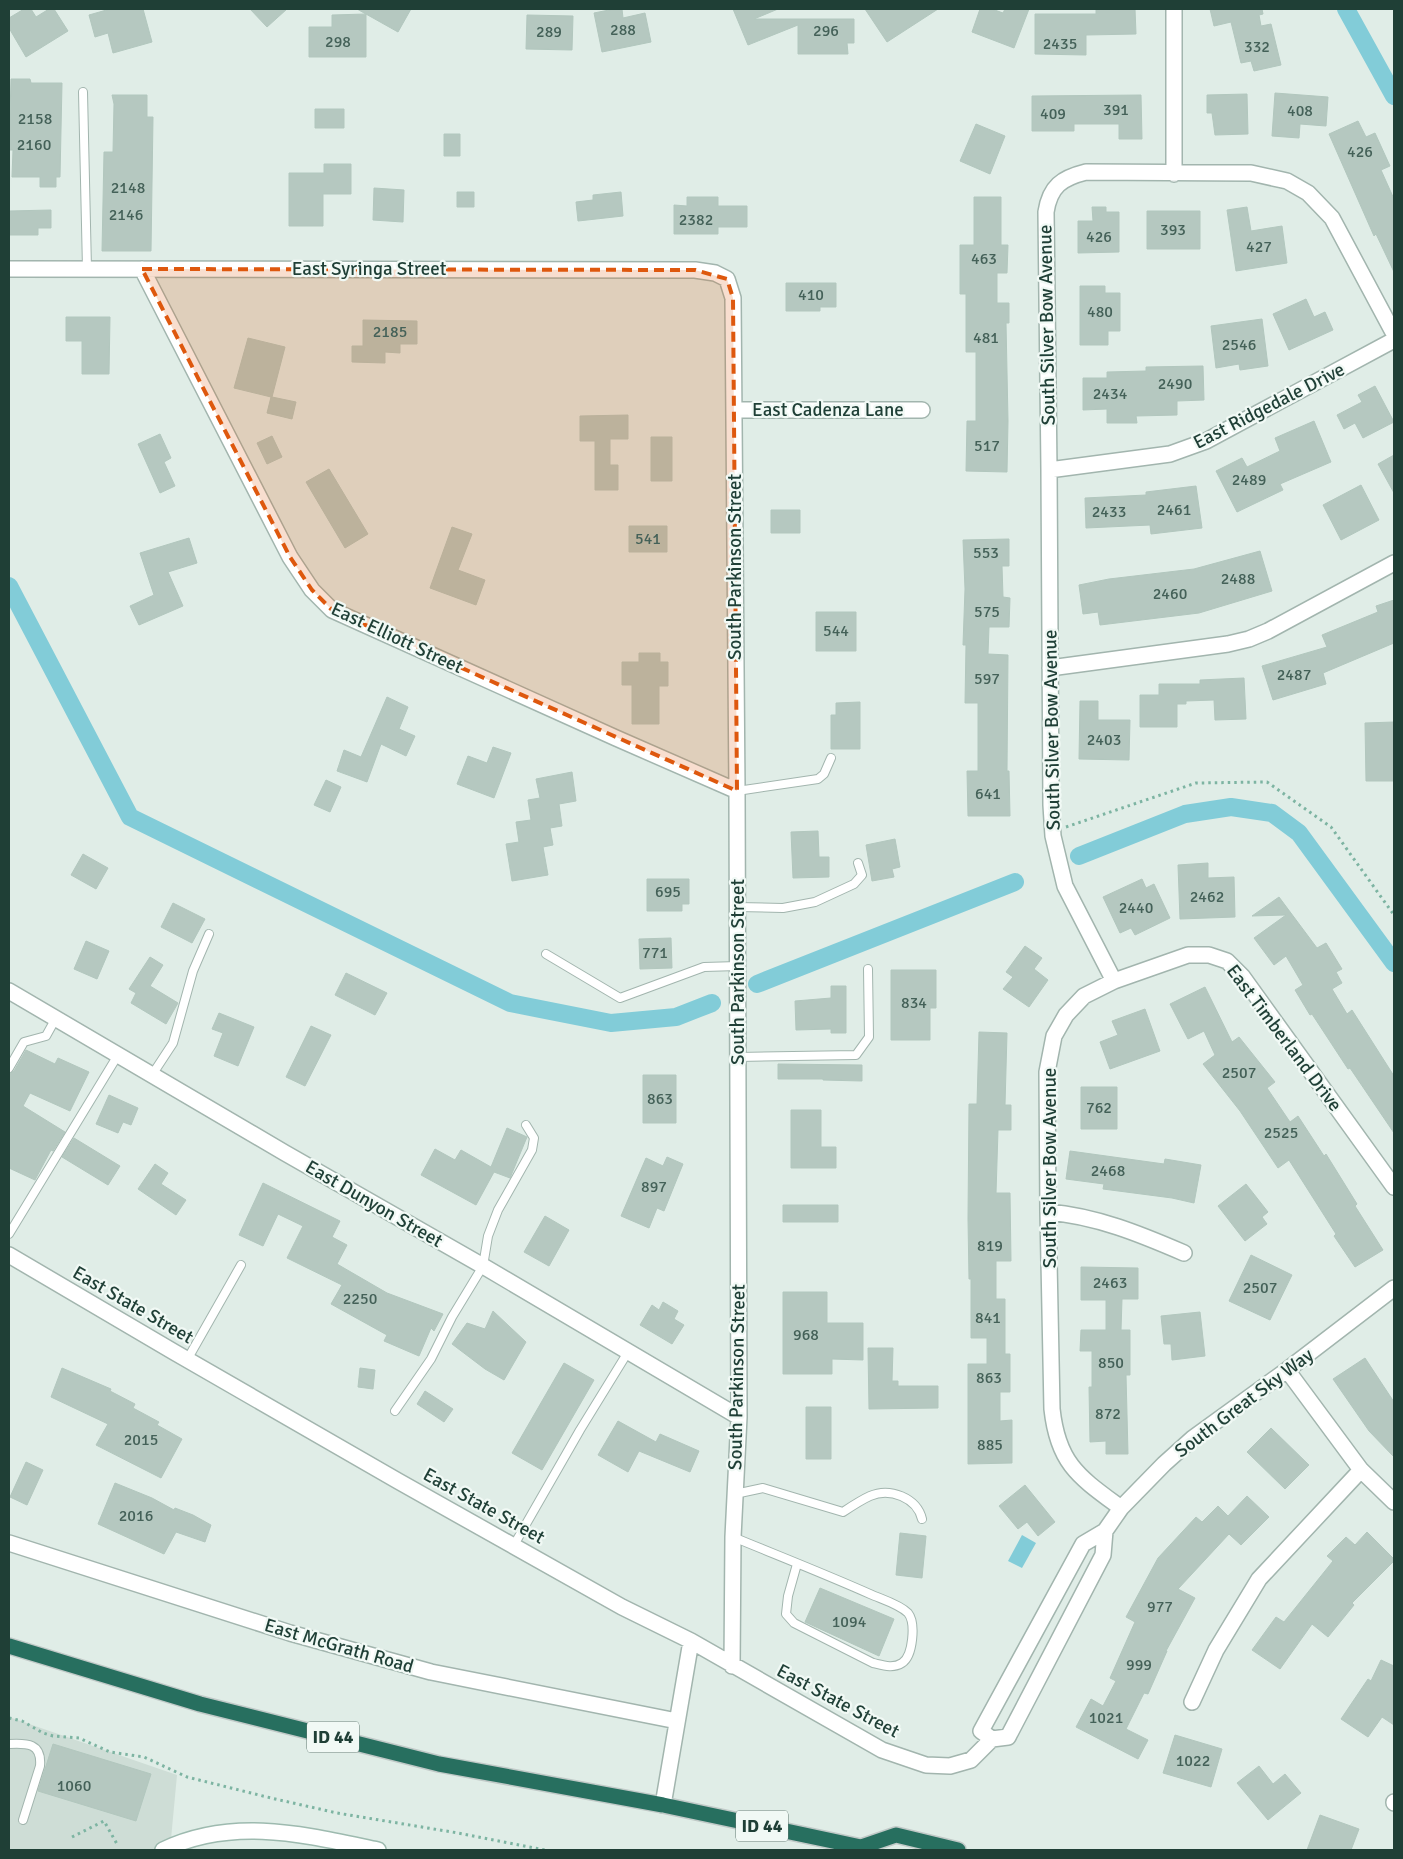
<svg xmlns="http://www.w3.org/2000/svg" width="1403" height="1859" viewBox="0 0 1403 1859" font-family="Signika,sans-serif">
	<style>
		.built { fill: #ceddd6 }
		.water { fill: #82ccd8 }
		.lines { fill: none; stroke-linecap: round; stroke-linejoin: round }
		.canal { stroke: #82ccd8; stroke-width: 18 }
		.building { fill: #b5c8c0; stroke: #b2c7be }
		.lane-casing { stroke: #a2b5ae; stroke-width: 10 }
		.street-casing { stroke: #a2b5ae; stroke-width: 18 }
		.secondary-casing { stroke: #9dbaaf; stroke-width: 18 }
		.highway-casing { stroke: #c0c9c7; stroke-width: 18 }
		.path { stroke: #7db4a2; stroke-width: 3; stroke-dasharray: 2.5 4; stroke-linecap: butt }
		.lane { stroke: #fff; stroke-width: 8 }
		.street { stroke: #fff; stroke-width: 15 }
		.secondary { stroke: #fff; stroke-width: 15 }
		.highway { stroke: #276f5f; stroke-width: 15 }
		.marked { fill: #de580e; fill-opacity: 0.2; stroke: #de580e; stroke-width: 4; stroke-dasharray: 10 6; stroke-linejoin: round }
		.labels { text-anchor: middle; dominant-baseline: central; stroke-width: 4.5; stroke-linejoin: round; paint-order: stroke }
		.number-label { font-size: 16px; fill: #446158 }
		.shield { fill: #f1f9f5; stroke: #5e776f; stroke-width: 1 }
		.shield-label { font-size: 18px; font-weight: bold; fill: #1f3f36 }
		.street-label { font-size: 19px; fill: #1f3f36; stroke: #f1f9f5 }
	</style>
	<rect width="100%" height="100%" fill="#e0ede7"/>
	<path class="built" d="M9 1717 177 1775 170 1850H9Z"/>
	<path class="water" d="M1022 1535 1036 1543 1022 1568 1008 1561Z"/>
	<g class="lines">
		<path class="canal" d="M1346 9 1394 96
			M9 586 130 817 510 1003 611 1023 676 1017 712 1003
			M1079 856 1185 814 1231 807 1272 813 1299 833 1394 963
			M757 984 1015 882"/>
	</g>
	<path class="building" d="M24 9H31L36 17 49 9H54L68 31 26 57 9 28V18Z
		M110 9H143L152 42 113 53 108 33 95 37 89 15Z
		M250 9H287L267 27Z
		M357 9H411L398 32Z
		M614 9H622L623 18 645 13 651 42 602 52 594 13Z
		M733 9H778L754 19H854V43H847L848 54H798V25L748 45Z
		M865 9H938L887 42Z
		M980 9H992L1003 13 1005 9H1029L1014 48 972 32Z
		M1096 9H1135L1136 34 1086 35V55L1035 54V14H1096Z
		M1210 9H1262L1263 14 1259 15 1261 26 1271 24 1281 65 1254 71 1251 61 1241 63 1231 22 1214 26Z
		M366 14V57H309V27H332V15Z
		M527 15 573 16 572 50 526 49Z
		M11 79H30L31 83H62L60 177H56V187H40V177H12L13 150H9Z
		M1275 93 1328 97 1326 126 1300 124 1299 138 1272 136Z
		M1247 94 1248 134 1215 135 1212 113H1207V95Z
		M112 95H147V117H153L151 251H102L104 152H113L114 104Z
		M1141 95 1142 139H1119V124H1074V131H1032V96Z
		M315 109H344V128H315Z
		M1358 121 1366 137 1375 133 1390 166 1381 170 1394 199V272L1376 234 1374 236 1329 134Z
		M976 124 1005 136 990 174 960 161Z
		M444 134H460V156H444Z
		M324 164H351V194H323V226H289V173H324Z
		M374 188 404 190 403 222 373 220Z
		M457 192H474V207H457Z
		M621 192 623 216 578 221 576 202 593 200V195Z
		M687 197H718V206H747V227H718V234H674V205L687 206Z
		M974 197H1001V245H1008L1007 273H997V303H1009V323H1006L1008 421 1007 472 966 471 967 421H976V352H966V294H960V245H974Z
		M1092 207H1106V212H1119V252L1078 253V221H1093Z
		M1247 207 1251 231 1282 226 1287 263 1236 271 1227 210Z
		M51 210V228H38V235H9V211Z
		M1147 211H1200V249H1147Z
		M786 283H836V307H820V311H786Z
		M1080 286H1105V293H1120V331H1108V345H1080Z
		M1306 299 1314 317 1325 312 1333 330 1289 350 1273 314Z
		M66 317H110L109 374H82V341H66Z
		M1262 319 1268 366 1240 370 1239 364 1216 368 1211 326Z
		M363 320 417 321V344H400V353L385 352V363L352 362V346H363Z
		M248 338 285 347 272 397 296 402 292 419 267 413 271 397 234 388Z
		M1203 366 1204 400 1177 401V415L1136 416 1137 423H1107V409L1083 410V378H1107V372L1146 371V367Z
		M1375 386 1394 422 1363 438 1355 423 1344 429 1337 415 1362 402 1358 395Z
		M628 415V439H610V465H618V490H595V441H580V416Z
		M1314 421 1331 462 1280 484 1283 490 1237 512 1216 471 1242 458 1247 467 1280 451 1275 438Z
		M160 434 171 458 164 462 175 486 160 493 138 444Z
		M272 436 282 457 267 464 257 443Z
		M651 437H672V481H651Z
		M1394 455V493L1378 464Z
		M329 469 368 534 345 548 306 482Z
		M1361 485 1379 520 1341 540 1323 505Z
		M1196 486 1202 528 1151 534 1150 525 1086 528 1085 498 1146 495V492Z
		M771 510H800V533H771Z
		M629 526H667V552H629Z
		M452 527 472 534 458 570 485 580 476 605 430 588Z
		M189 538 197 563 168 572 183 606 139 625 130 606 154 595 140 553Z
		M1009 539V566H1002L1003 597 1010 598 1009 627H989L988 654 1008 655 1007 771H1009L1010 816H968L967 771H978V703H965L966 645H963L965 589 963 540Z
		M1260 551 1272 591 1199 613 1100 625 1098 612 1083 614 1079 585 1109 579 1194 569Z
		M1394 600V643L1323 673 1326 684 1273 700 1262 666 1327 647 1322 635 1378 612 1376 606Z
		M816 612H856V651H816Z
		M639 653H660V662H668V686H659V724H632V685H622V662H639Z
		M1244 678 1246 719 1215 720 1214 700 1186 701V704H1177V727H1140V695H1159V684H1200V680Z
		M387 697 408 707 399 729 415 736 406 756 381 744 367 782 337 771 344 750 361 757Z
		M1080 701H1098V720H1130L1129 760 1079 759Z
		M860 702V749H831V715H836V703Z
		M1394 722V781H1366L1365 723Z
		M493 747 511 753 494 798 457 784 468 756 487 763Z
		M572 772 576 801 559 804 562 826 550 828 553 845 543 847 548 875 512 881 506 844 519 842 516 822 531 820 528 800 540 798 536 779Z
		M326 780 341 787 330 812 314 805Z
		M818 831 819 857H829V877L793 878 791 832Z
		M895 839 900 867 892 869 894 877 872 881 866 845Z
		M83 854 108 868 96 889 71 875Z
		M1208 863V878L1234 877 1235 917 1180 919 1178 865Z
		M647 879H689V904H682V911H647Z
		M1142 879 1146 888 1154 884 1170 918 1135 935 1131 928 1120 933 1103 897Z
		M1279 897 1317 948 1326 943 1342 969 1336 972 1342 983 1332 989 1347 1014 1352 1010 1394 1076V1133L1350 1068 1348 1069 1312 1014 1310 1015 1295 990 1303 985 1286 956 1274 965 1254 938 1286 915 1252 916Z
		M173 903 205 919 192 943 161 927Z
		M671 938 672 968 640 969 639 939Z
		M86 941 109 951 97 979 74 969Z
		M1025 946 1042 958 1034 969 1048 980 1029 1007 1003 989 1013 977 1006 972Z
		M150 957 163 965 150 986 178 1003 166 1024 131 1003 136 993 129 989Z
		M891 970H936V1008H930V1040H891Z
		M346 973 387 993 375 1015 335 995Z
		M831 986H846V1033H831V1029L796 1030 795 1001 831 998Z
		M1205 987 1232 1042 1239 1037 1275 1082 1267 1088 1290 1122 1298 1116 1324 1156 1326 1154 1357 1204 1355 1206 1383 1250 1355 1267 1334 1236 1336 1234 1289 1160 1278 1168 1240 1111 1203 1064 1215 1055 1204 1031 1188 1039 1170 1004Z
		M1145 1009 1160 1051 1110 1069 1100 1042 1118 1035 1112 1021Z
		M219 1013 254 1027 238 1066 214 1056 223 1033 212 1029Z
		M311 1026 331 1035 305 1086 286 1077Z
		M979 1032 1007 1033 1005 1105H1011V1130H998L996 1193H1010L1011 1261H996V1299H1005V1354H1010V1392H1000V1421L1012 1420V1463L968 1464V1364H987V1338H971V1279H969L968 1219 969 1104H977Z
		M26 1050 55 1064 58 1058 89 1072 70 1111 30 1093 23 1106 65 1132 53 1151 51 1150 35 1180 9 1168V1074L14 1071Z
		M778 1064 862 1065V1081L823 1080V1079H778Z
		M643 1075H676V1123H643Z
		M1081 1087H1117V1129H1081Z
		M109 1095 138 1108 131 1125 123 1122 118 1133 96 1124Z
		M791 1110H821V1147H836V1168H791Z
		M507 1128 527 1137 510 1178 494 1172 476 1205 421 1175 435 1149 455 1160 461 1150 491 1167Z
		M74 1138 120 1166 108 1185 62 1157Z
		M1070 1151 1164 1164 1165 1159 1201 1165 1194 1203 1172 1198 1103 1189 1104 1184 1066 1179Z
		M667 1157 683 1164 664 1211 657 1208 649 1228 621 1216 646 1158 663 1166Z
		M155 1164 168 1173 161 1184 186 1200 176 1215 138 1189Z
		M263 1183 340 1221 332 1237 347 1245 337 1264 387 1293 443 1314 434 1331 431 1328 419 1356 384 1341 387 1335 331 1304 342 1285 287 1258 303 1226 278 1214 263 1246 239 1235Z
		M1246 1184 1268 1212 1262 1217 1267 1224 1245 1241 1218 1206Z
		M783 1205H838V1222H783Z
		M545 1216 569 1230 549 1266 524 1252Z
		M1251 1255 1292 1275 1270 1320 1229 1301Z
		M1081 1267 1138 1268V1299H1122L1121 1330H1130V1375H1126L1128 1454H1106V1441L1090 1442 1089 1387H1092V1351H1080L1081 1330H1106V1300H1081Z
		M783 1292H827V1323H863V1360L832 1359V1374H783Z
		M663 1302 678 1311 674 1319 684 1325 672 1344 640 1325 652 1305 659 1310Z
		M493 1311 526 1342 504 1380 485 1369 452 1344 467 1323 485 1329Z
		M1200 1312 1205 1356 1172 1360 1171 1344H1164L1161 1316Z
		M868 1348H893L892 1381H898V1386H938V1408L869 1409Z
		M1365 1358 1394 1402V1457L1369 1431 1333 1379Z
		M564 1363 594 1380 542 1470 512 1453Z
		M62 1368 111 1389 110 1391 135 1404 133 1408 159 1422 157 1425 182 1439 161 1478 96 1445 108 1424 51 1397Z
		M360 1368 375 1370 373 1389 358 1387Z
		M425 1391 453 1409 444 1422 417 1404Z
		M806 1407H831V1459H806Z
		M618 1421 656 1442 660 1434 699 1451 690 1472 639 1451 628 1472 598 1455Z
		M1271 1428 1309 1465 1285 1489 1247 1452Z
		M26 1462 43 1470 27 1505 10 1497Z
		M115 1483 152 1498 174 1510 175 1508 193 1515 211 1525 205 1542 176 1532 164 1554 98 1524Z
		M1025 1485 1055 1522 1038 1536 1027 1522 1018 1529 999 1506Z
		M1247 1496 1269 1517 1241 1545 1229 1534 1178 1589 1195 1598 1166 1651H1167L1148 1694 1144 1693 1126 1729 1148 1740 1138 1759 1076 1727 1091 1699 1103 1706 1116 1681 1110 1678 1135 1622 1126 1617 1158 1558 1196 1517 1202 1522 1218 1506 1228 1516Z
		M1367 1532 1394 1559V1561L1352 1603 1354 1605 1328 1637 1312 1624 1280 1669 1252 1650 1276 1617 1284 1622 1333 1561 1327 1556 1346 1537 1355 1545Z
		M900 1533 926 1536 922 1578 896 1575Z
		M820 1588 894 1619 879 1656 805 1622Z
		M1381 1660 1394 1666V1725L1382 1717 1368 1737 1341 1719 1368 1679 1371 1681Z
		M1175 1735 1222 1749 1211 1787 1163 1773Z
		M53 1744 151 1774 136 1821 38 1791Z
		M1259 1766 1273 1784 1285 1774 1301 1793 1268 1820 1237 1783Z
		M1320 1815 1359 1829 1351 1850H1307Z"/>
	<g class="lines">
		<defs>
			<path id="lane" d="M83 92 87 269
				M737 791 818 779 824 774 831 758
				M737 907 783 908 815 902 854 884 862 875 858 863
				M546 954 620 998 704 967 738 966
				M738 1057 856 1055 869 1037 868 969
				M9 1068 24 1042 46 1036 56 1018
				M152 1075 173 1043 193 971 209 934
				M9 1234 118 1055
				M187 1360 241 1265
				M395 1411 431 1359 452 1317 483 1266 488 1236 498 1210 532 1150 534 1138 526 1125
				M735 1494 763 1488 843 1512C852 1506 861 1500 870 1496 890 1487 917 1498 922 1519
				M733 1537C779 1556 825 1574 870 1594 881 1599 899 1604 908 1613 916 1623 913 1656 902 1663 893 1669 882 1665 873 1663L794 1623 786 1614 788 1596 797 1564
				M514 1545 580 1430 628 1352
				M9 1744C27 1743 42 1743 40 1766L23 1820"/>
			<path id="street" d="M1174 174V9
				M9 269 695 270 715 273 727 279 733 298 737 791 739 1417 733 1537 732 1666
				M142 269 290 557 312 590 332 610 616 738 737 791
				M734 410H922
				M1049 470 1170 454 1206 441 1394 340
				M1050 668 1228 644 1249 639 1268 631 1394 563
				M1114 981 1065 886 1053 836 1051 805 1049 470 1046 212C1050 186 1062 178 1086 172L1251 173 1287 181 1308 193 1332 218 1394 334
				M9 991 285 1153 483 1266 739 1417
				M1048 1212C1096 1216 1140 1234 1184 1253
				M9 1255 174 1352 398 1481 622 1607 691 1641 882 1750 926 1765 950 1766 971 1760 992 1739
				M1287 1370 1361 1470 1394 1502
				M1121 1508C1079 1477 1058 1464 1052 1409L1048 1212 1047 1072 1054 1036 1066 1015 1084 996 1114 981 1188 955H1209L1227 961 1242 976 1394 1187
				M1105 1531 1103 1555 1008 1737 992 1739 981 1731 1083 1544 1105 1531 1121 1508 1164 1464 1193 1438 1287 1370 1394 1288
				M9 1543 290 1633 431 1672 677 1721
				M1192 1702 1216 1650 1259 1579 1361 1470
				M1394 1803V1802
				M663 1805 691 1641"/>
			<path id="secondary" d="M163 1850C234 1816 306 1835 378 1850"/>
			<path id="highway" d="M9 1646 200 1704 439 1764 663 1805 861 1847 865 1850
				M861 1847 896 1835 958 1850"/>
		</defs>
		<use href="#lane" class="lane-casing"/>
		<use href="#street" class="street-casing"/>
		<use href="#secondary" class="secondary-casing"/>
		<use href="#highway" class="highway-casing"/>
		<path class="path" d="M1066 827 1196 783 1267 782 1331 827 1394 915
			M9 1718 22 1721 43 1733 53 1736 79 1738 110 1752 144 1757 187 1777 271 1798 337 1813 458 1833 545 1850
			M72 1837 104 1821 117 1844"/>
		<use href="#lane" class="lane"/>
		<use href="#street" class="street"/>
		<use href="#secondary" class="secondary"/>
		<use href="#highway" class="highway"/>
	</g>
	<path class="marked" d="M142 269 695 270 727 279 733 298 737 791 332 610 312 590 290 557Z"/>
	<g class="labels">
		<g class="number-label">
			<text x="623" y="30">288</text>
			<text x="826" y="31">296</text>
			<text x="549" y="32">289</text>
			<text x="338" y="42">298</text>
			<text x="1060" y="44">2435</text>
			<text x="1257" y="47">332</text>
			<text x="1116" y="110">391</text>
			<text x="1300" y="111">408</text>
			<text x="1053" y="114">409</text>
			<text x="35" y="119">2158</text>
			<text x="34" y="145">2160</text>
			<text x="1360" y="152">426</text>
			<text x="128" y="188">2148</text>
			<text x="126" y="215">2146</text>
			<text x="696" y="220">2382</text>
			<text x="1173" y="230">393</text>
			<text x="1099" y="237">426</text>
			<text x="1259" y="247">427</text>
			<text x="984" y="259">463</text>
			<text x="811" y="295">410</text>
			<text x="1100" y="312">480</text>
			<text x="390" y="332">2185</text>
			<text x="986" y="338">481</text>
			<text x="1239" y="345">2546</text>
			<text x="1175" y="384">2490</text>
			<text x="1110" y="394">2434</text>
			<text x="987" y="446">517</text>
			<text x="1249" y="480">2489</text>
			<text x="1174" y="510">2461</text>
			<text x="1109" y="512">2433</text>
			<text x="648" y="539">541</text>
			<text x="986" y="553">553</text>
			<text x="1238" y="579">2488</text>
			<text x="1170" y="594">2460</text>
			<text x="987" y="612">575</text>
			<text x="836" y="631">544</text>
			<text x="1294" y="675">2487</text>
			<text x="987" y="679">597</text>
			<text x="1104" y="740">2403</text>
			<text x="988" y="794">641</text>
			<text x="668" y="892">695</text>
			<text x="1207" y="897">2462</text>
			<text x="1136" y="908">2440</text>
			<text x="655" y="953">771</text>
			<text x="914" y="1003">834</text>
			<text x="1239" y="1073">2507</text>
			<text x="660" y="1099">863</text>
			<text x="1099" y="1108">762</text>
			<text x="1281" y="1133">2525</text>
			<text x="1108" y="1171">2468</text>
			<text x="654" y="1187">897</text>
			<text x="990" y="1246">819</text>
			<text x="1110" y="1283">2463</text>
			<text x="1260" y="1288">2507</text>
			<text x="360" y="1299">2250</text>
			<text x="988" y="1318">841</text>
			<text x="806" y="1335">968</text>
			<text x="1111" y="1363">850</text>
			<text x="989" y="1378">863</text>
			<text x="1108" y="1414">872</text>
			<text x="141" y="1440">2015</text>
			<text x="990" y="1445">885</text>
			<text x="136" y="1516">2016</text>
			<text x="1160" y="1607">977</text>
			<text x="849" y="1622">1094</text>
			<text x="1139" y="1665">999</text>
			<text x="1106" y="1718">1021</text>
			<text x="1193" y="1761">1022</text>
			<text x="74" y="1786">1060</text>
		</g>
		<g class="shield">
			<rect x="307" y="1721.5" width="52" height="31" rx="4"/>
			<rect x="736" y="1810.5" width="52" height="31" rx="4"/>
		</g>
		<g class="shield-label">
			<text x="333" y="1737">ID 44</text>
			<text x="762" y="1826">ID 44</text>
		</g>
		<g class="street-label">
			<text x="369" y="269">East Syringa Street</text>
			<text transform="translate(1047 325) rotate(-91)">South Silver Bow Avenue</text>
			<text transform="translate(1269 406) rotate(-27)">East Ridgedale Drive</text>
			<text x="828" y="410">East Cadenza Lane</text>
			<text transform="translate(735 567) rotate(-90)">South Parkinson Street</text>
			<text transform="translate(397 638) rotate(25)">East Elliott Street</text>
			<text transform="translate(1052 730) rotate(-91)">South Silver Bow Avenue</text>
			<text transform="translate(738 972) rotate(-90)">South Parkinson Street</text>
			<text transform="translate(1284 1038) rotate(53)">East Timberland Drive</text>
			<text transform="translate(1050 1168) rotate(-90)">South Silver Bow Avenue</text>
			<text transform="translate(374 1204) rotate(30)">East Dunyon Street</text>
			<text transform="translate(133 1305) rotate(30)">East State Street</text>
			<text transform="translate(737 1377) rotate(-89)">South Parkinson Street</text>
			<text transform="translate(1244 1403) rotate(-37)">South Great Sky Way</text>
			<text transform="translate(484 1506) rotate(29)">East State Street</text>
			<text transform="translate(339 1646) rotate(16)">East McGrath Road</text>
			<text transform="translate(838 1701) rotate(28)">East State Street</text>
		</g>
	</g>
	<rect width="1403" height="1859" fill="none" stroke="#1f3f36" stroke-width="20"/>
</svg>
